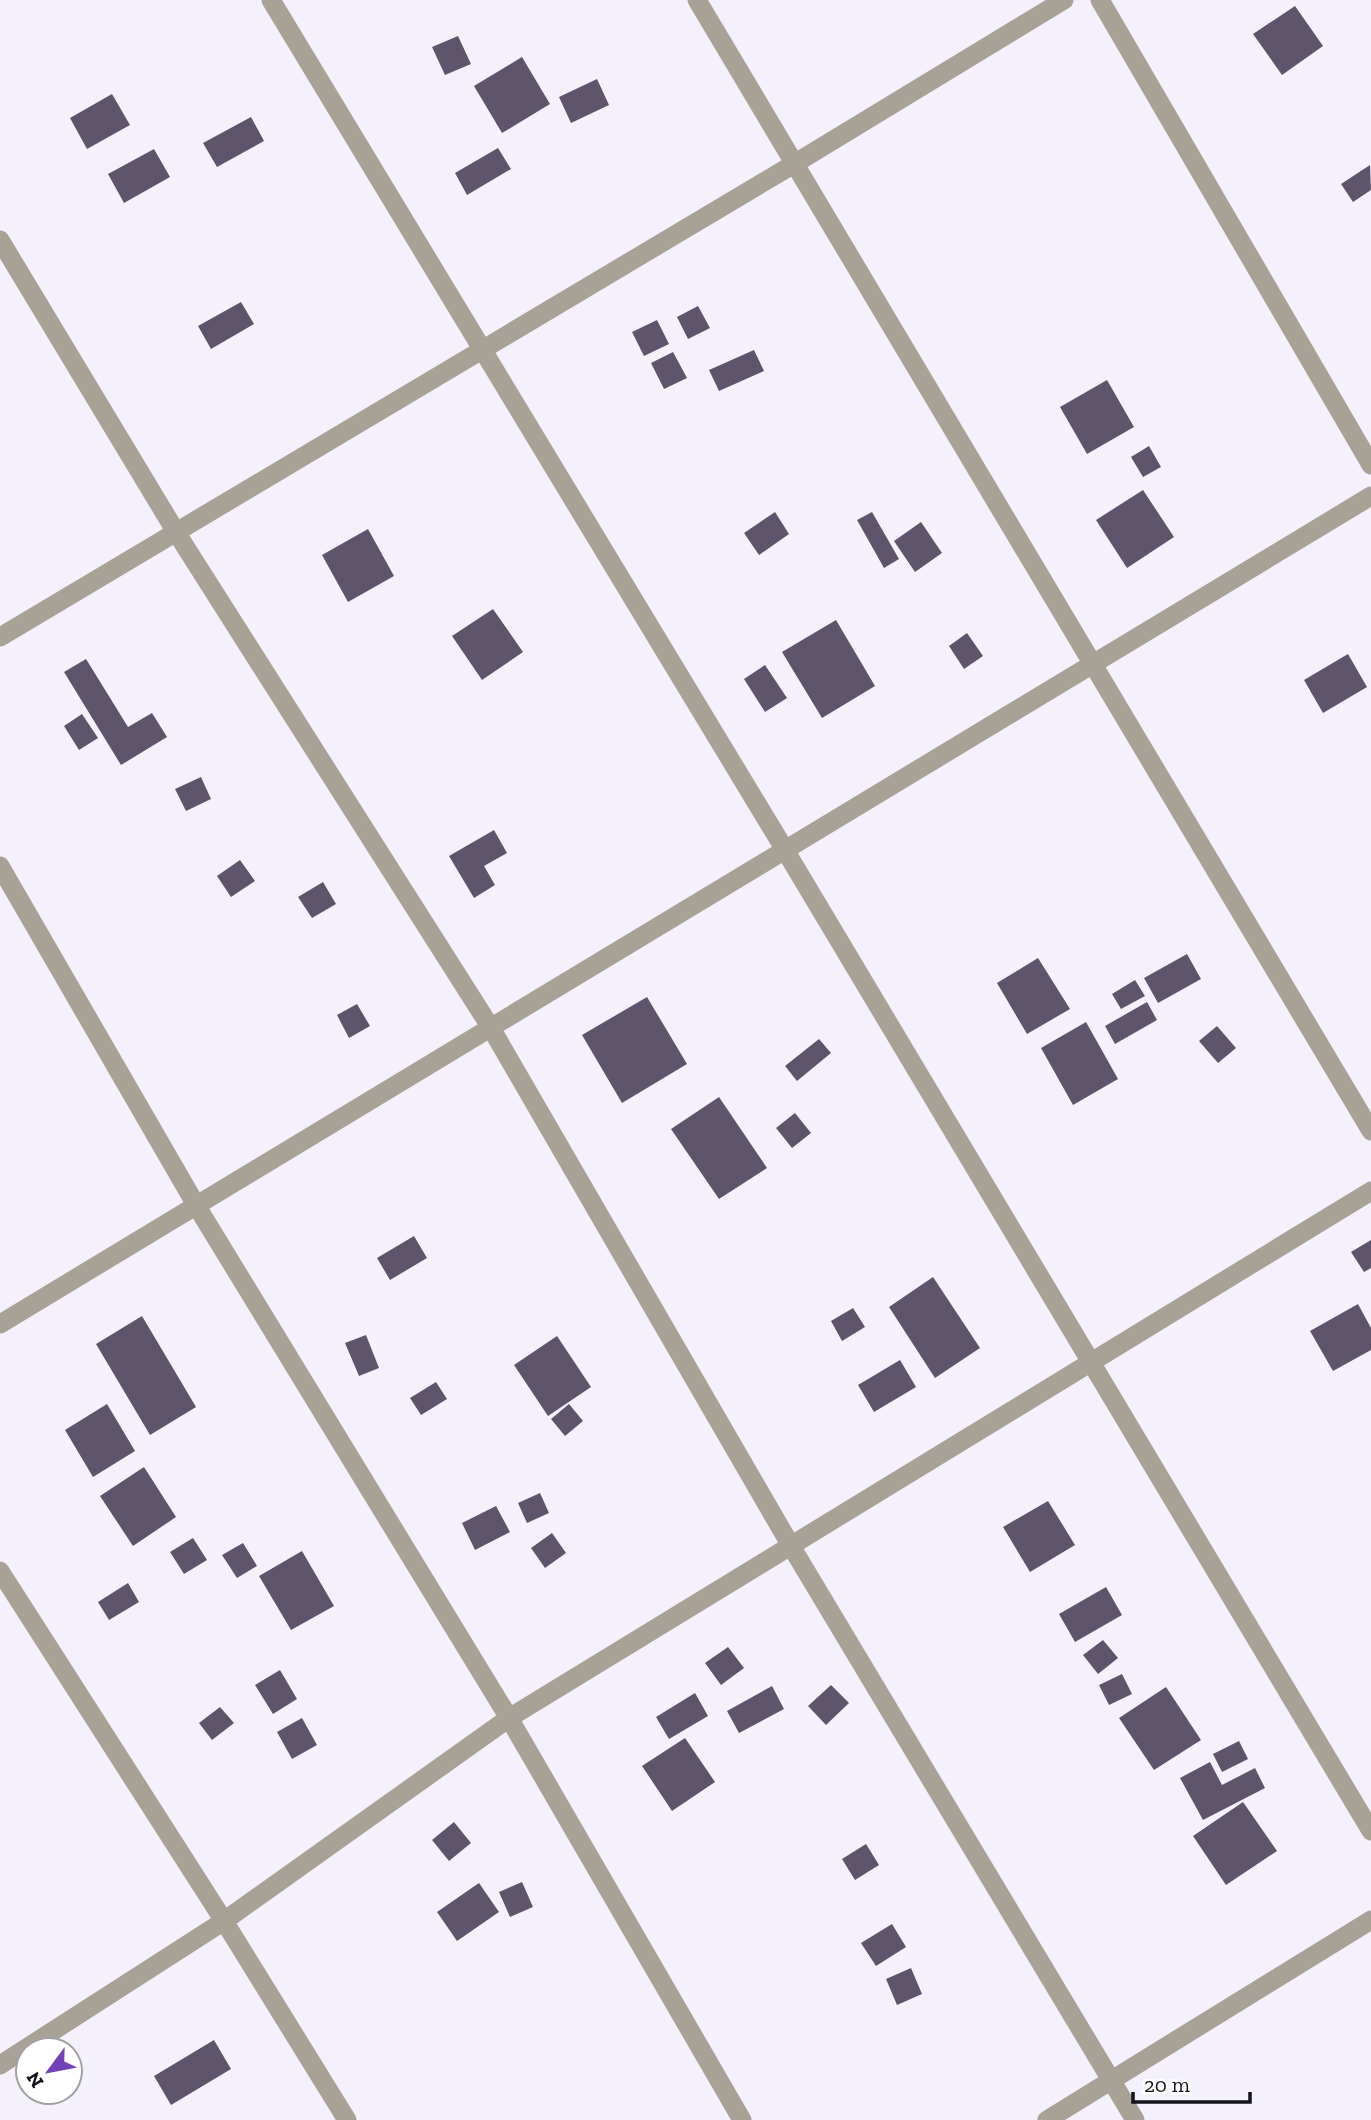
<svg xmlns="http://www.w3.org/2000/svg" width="1371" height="2120" viewBox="0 0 1371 2120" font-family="'Zilla Slab',serif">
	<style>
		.building { fill: #5e556c }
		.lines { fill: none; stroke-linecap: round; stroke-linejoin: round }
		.minor { stroke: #a8a196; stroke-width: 19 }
	</style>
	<rect width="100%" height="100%" fill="#f4f1fd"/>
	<path class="building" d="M1295 6 1323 46 1282 75 1253 34Z
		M458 36 471 64 445 75 432 47Z
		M522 57 550 104 502 133 474 86Z
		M597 79 609 105 571 123 559 97Z
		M112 94 130 125 87 149 70 118Z
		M251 117 264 141 217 167 203 143Z
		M498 148 511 169 467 195 455 173Z
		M154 149 170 177 124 203 108 174Z
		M1370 165 1371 190 1353 202 1341 184Z
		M241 302 254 324 211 349 198 326Z
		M698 306 710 328 688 339 677 317Z
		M657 320 669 344 644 356 632 332Z
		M754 350 764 371 719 391 709 370Z
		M673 352 687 378 664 389 651 363Z
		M1107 380 1134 427 1087 454 1060 407Z
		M1149 446 1161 467 1143 477 1131 457Z
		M1143 490 1174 537 1127 568 1096 520Z
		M775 512 789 534 759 555 744 533Z
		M872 512 899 559 884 568 857 520Z
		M921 522 942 553 915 572 894 541Z
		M368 529 394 576 348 602 322 555Z
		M493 609 523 652 482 680 452 636Z
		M836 620 875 686 822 718 782 652Z
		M967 633 983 656 964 669 949 646Z
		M1348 654 1367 687 1323 713 1304 680Z
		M86 659 128 727 152 713 167 737 121 765 64 672Z
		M765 665 787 698 765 712 744 679Z
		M82 714 98 738 79 750 64 726Z
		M201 777 211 799 186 811 175 789Z
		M494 830 507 853 484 866 495 885 474 898 449 856Z
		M240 860 255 881 231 897 217 876Z
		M323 882 336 904 312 918 298 897Z
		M1187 954 1201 979 1158 1003 1144 978Z
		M1038 958 1070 1009 1027 1034 997 983Z
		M1135 980 1145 996 1121 1009 1112 994Z
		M647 997 687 1064 622 1103 582 1035Z
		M1147 1002 1157 1020 1115 1044 1105 1026Z
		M357 1004 370 1026 349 1038 337 1015Z
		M1086 1022 1118 1079 1073 1105 1041 1048Z
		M1217 1026 1236 1048 1218 1063 1199 1041Z
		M819 1039 831 1053 797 1081 785 1066Z
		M719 1097 767 1168 719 1199 671 1129Z
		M795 1113 811 1133 792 1148 776 1128Z
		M414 1236 427 1258 390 1280 377 1258Z
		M1371 1240V1268L1364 1272 1351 1252Z
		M933 1277 980 1348 935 1378 889 1307Z
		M1358 1304 1371 1328V1350L1333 1371 1310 1331Z
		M853 1308 865 1327 842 1341 831 1321Z
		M142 1316 196 1407 150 1435 96 1344Z
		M366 1335 379 1368 359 1376 345 1343Z
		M557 1336 591 1387 548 1416 514 1365Z
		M900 1360 916 1387 874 1412 858 1385Z
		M436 1382 447 1399 421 1415 410 1398Z
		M107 1404 135 1451 93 1477 65 1430Z
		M569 1404 583 1421 565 1436 551 1419Z
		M144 1467 176 1517 133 1546 100 1496Z
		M540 1493 549 1513 527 1523 518 1503Z
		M1048 1501 1075 1545 1030 1572 1003 1527Z
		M496 1506 510 1532 475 1550 462 1523Z
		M552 1533 566 1553 545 1568 531 1548Z
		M193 1538 207 1560 184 1574 170 1552Z
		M243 1543 257 1566 237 1578 222 1555Z
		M302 1551 334 1606 291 1630 259 1576Z
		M128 1583 139 1602 109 1620 98 1602Z
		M1106 1587 1122 1615 1075 1642 1059 1614Z
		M1103 1640 1118 1658 1098 1674 1083 1655Z
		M728 1647 744 1668 721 1685 705 1663Z
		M280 1670 297 1699 273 1714 255 1685Z
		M1122 1674 1132 1694 1109 1705 1099 1685Z
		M831 1685 849 1703 826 1725 808 1706Z
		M772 1686 784 1709 739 1733 727 1711Z
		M1166 1687 1201 1740 1154 1770 1119 1718Z
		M695 1693 708 1716 669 1739 656 1717Z
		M220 1707 234 1723 212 1740 199 1723Z
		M302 1718 317 1745 292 1759 277 1732Z
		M685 1738 715 1782 672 1811 642 1766Z
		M1239 1741 1248 1759 1222 1772 1213 1754Z
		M1210 1762 1222 1785 1255 1768 1265 1788 1203 1820 1180 1778Z
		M1243 1802 1277 1851 1226 1885 1193 1836Z
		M454 1822 471 1843 449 1861 432 1840Z
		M866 1844 879 1865 855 1880 842 1859Z
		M522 1882 533 1907 510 1917 499 1892Z
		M479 1883 499 1912 457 1941 437 1912Z
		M892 1924 906 1947 876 1966 861 1943Z
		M911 1968 922 1994 897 2005 886 1979Z
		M214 2040 231 2069 171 2105 154 2076Z"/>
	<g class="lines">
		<path class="minor" d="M271 0 785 850 1371 1831
			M697 0 1371 1131
			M1100 0 1371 465
			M0 240 176 532 491 1028 791 1546 1135 2120
			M0 637 794 164 1064 0
			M0 866 196 1205 509 1718 742 2120
			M0 1324 1371 496
			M0 1571 224 1921 347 2120
			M0 2065 224 1921 509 1718 1371 1191
			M1047 2120 1371 1920"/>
	</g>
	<g transform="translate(49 2071) rotate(238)"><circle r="33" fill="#ffffff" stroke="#a1a0a3" stroke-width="2"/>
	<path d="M0-5L12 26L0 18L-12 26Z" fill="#7441b9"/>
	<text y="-10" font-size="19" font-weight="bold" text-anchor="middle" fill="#13111a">N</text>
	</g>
	<path d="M1133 2092v10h117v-10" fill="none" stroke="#13111a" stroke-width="3.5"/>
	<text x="1144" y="2092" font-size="21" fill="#13111a" stroke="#ffffff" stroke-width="5" paint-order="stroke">20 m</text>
</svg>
